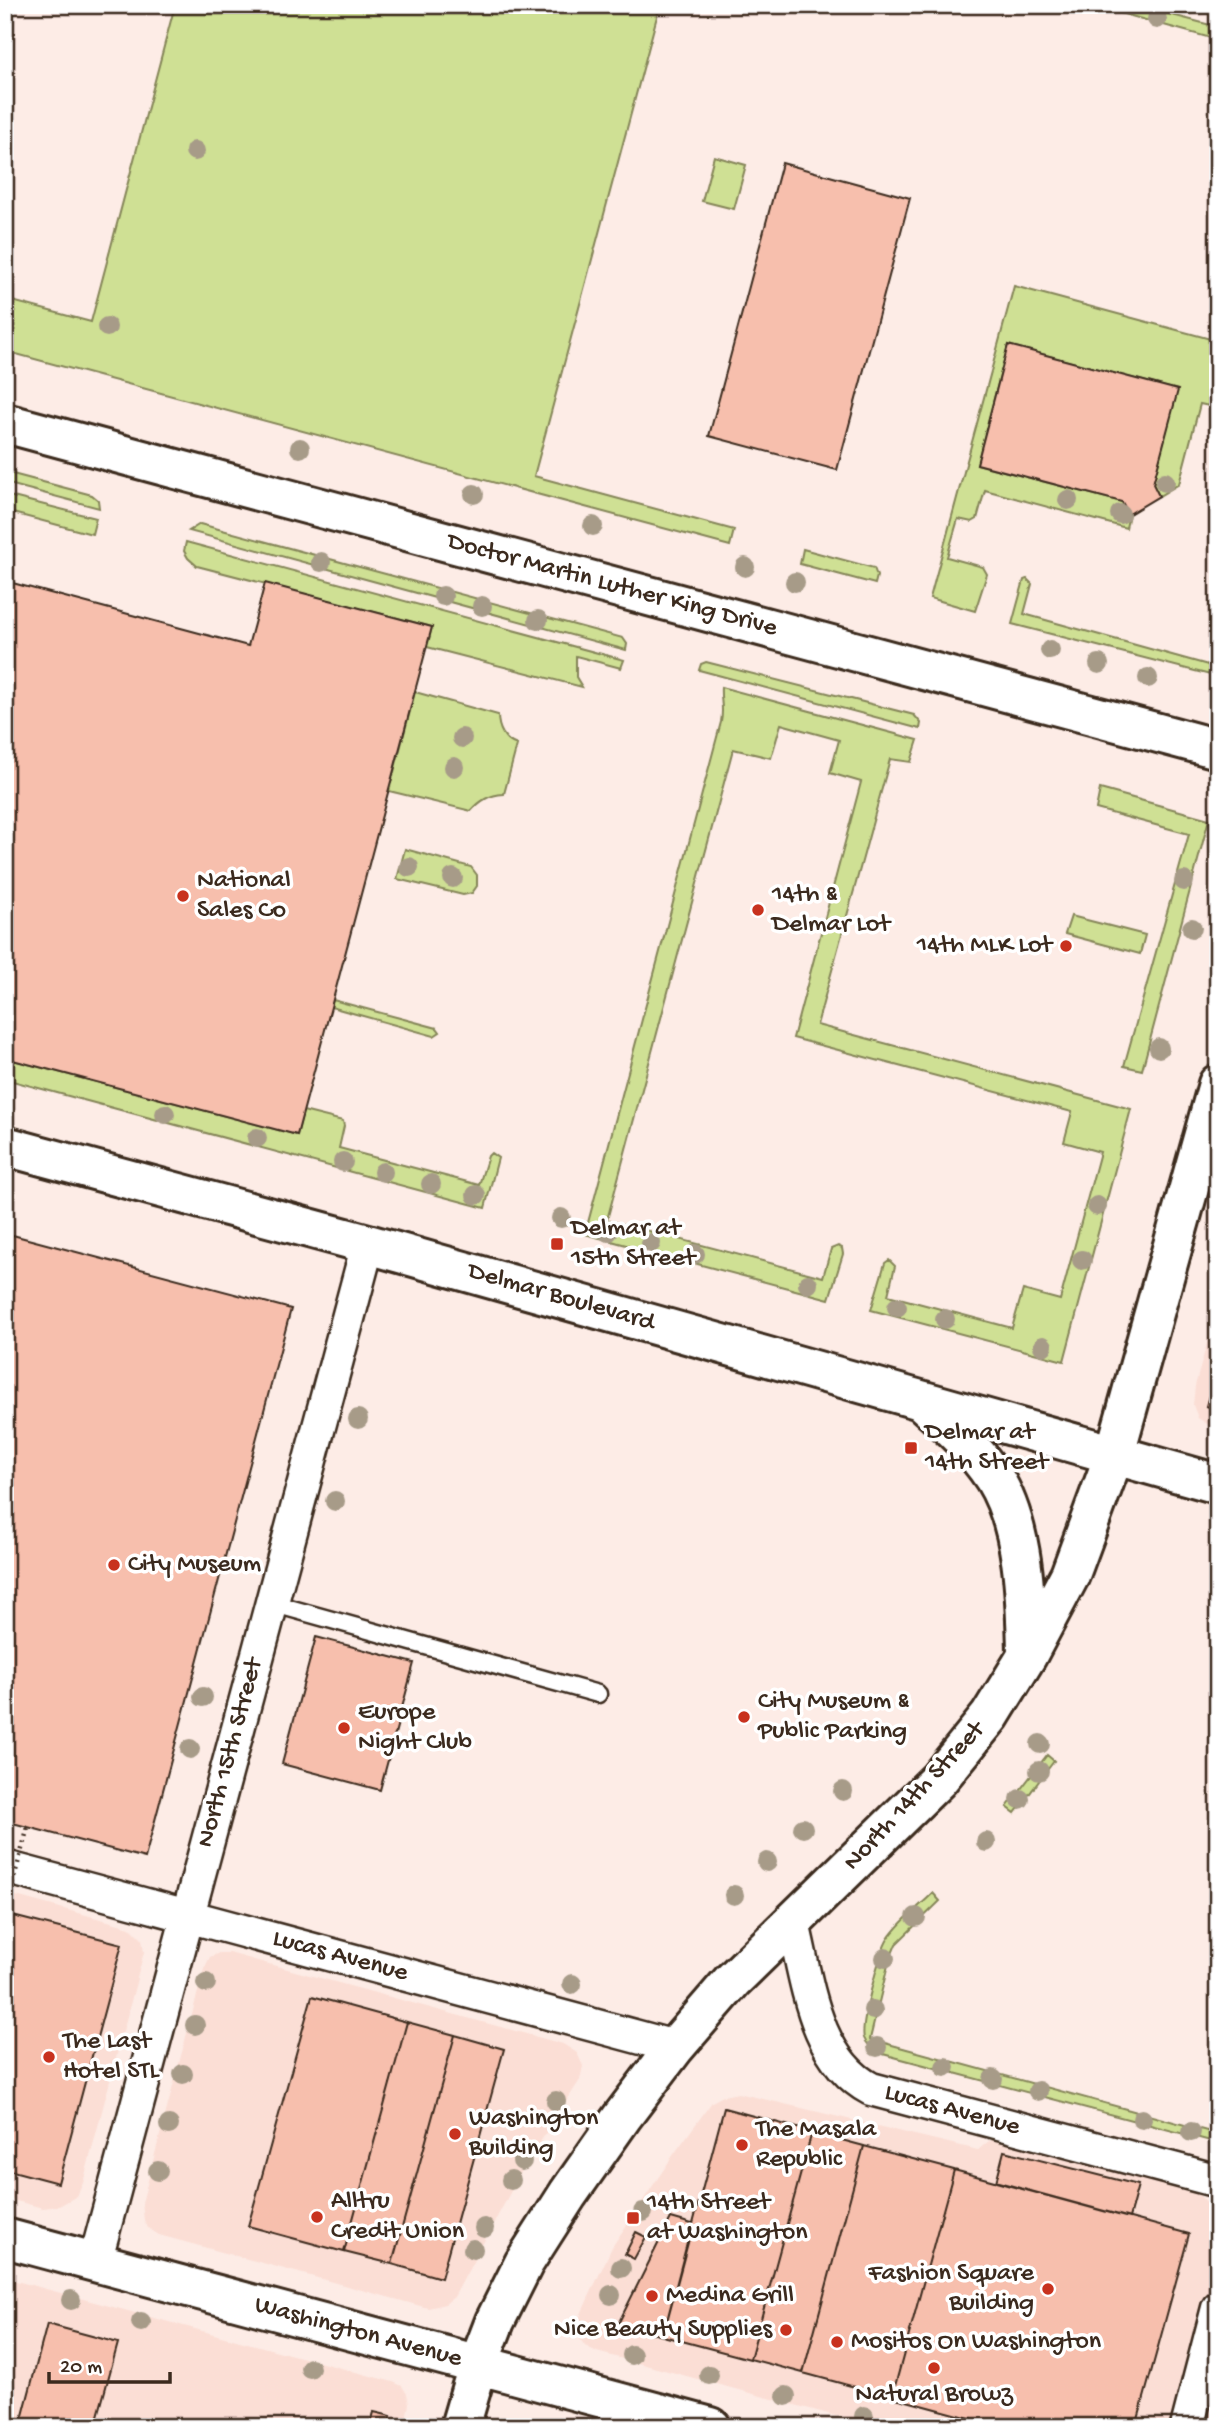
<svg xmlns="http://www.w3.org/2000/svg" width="1223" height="2432" viewBox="0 0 1223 2432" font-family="'Gochi Hand',sans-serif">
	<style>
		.built { fill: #fbded5 }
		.green { fill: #cfe094; stroke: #858559; stroke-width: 2 }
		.building { fill: #f7bfad; stroke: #3b2a1e; stroke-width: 2 }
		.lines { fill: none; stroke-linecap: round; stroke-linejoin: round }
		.lane-casing { stroke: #3b2a1e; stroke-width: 21 }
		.street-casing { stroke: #3b2a1e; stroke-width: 37 }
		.secondary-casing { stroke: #3b2a1e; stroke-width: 44 }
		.lane { stroke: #fff; stroke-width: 16 }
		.street { stroke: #fff; stroke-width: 32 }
		.secondary { stroke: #fff; stroke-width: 38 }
		.path-bridge { stroke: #3b2a1e; stroke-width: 4.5; stroke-dasharray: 2 5; stroke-linecap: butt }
		.tree { fill: #a79b88 }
		.poi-dot { fill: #c8321e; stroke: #fff; stroke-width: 2.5 }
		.labels { text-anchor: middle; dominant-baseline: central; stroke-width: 7; stroke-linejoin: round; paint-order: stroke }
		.street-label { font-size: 26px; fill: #3b2a1e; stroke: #fff }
		.poi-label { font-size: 26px; fill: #3b2a1e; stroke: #fff; text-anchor: start }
	</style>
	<rect width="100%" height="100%" fill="#fdece6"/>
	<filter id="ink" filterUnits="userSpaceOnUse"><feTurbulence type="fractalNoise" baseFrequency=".0143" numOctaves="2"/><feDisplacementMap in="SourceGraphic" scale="14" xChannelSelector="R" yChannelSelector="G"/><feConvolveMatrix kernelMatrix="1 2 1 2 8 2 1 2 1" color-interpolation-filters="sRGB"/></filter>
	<g filter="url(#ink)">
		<path class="built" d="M1218 1304V1431L1198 1418 1193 1405 1195 1386Z
			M5 1893 130 1927 142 1939 144 1952 83 2183 77 2196 59 2206 43 2208 5 2198Z
			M219 1953H229L563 2044 577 2053 583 2066 580 2080 524 2167 454 2297 445 2304 428 2308 159 2235 148 2228 144 2220 142 2203 204 1969 210 1957Z
			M738 2093 978 2150 989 2141 999 2138 1184 2187 1200 2196 1210 2207 1218 2209V2427H877L597 2352 585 2346 578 2336 576 2325 612 2247 674 2154 712 2102 723 2096Z
			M5 2278 393 2382 402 2386 407 2394 409 2404 404 2427H5Z"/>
		<path class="green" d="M175 5H660L534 476 734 530 730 546 5 351V299L91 322Z
			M1091 5H1134L1218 27V40Z
			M714 156 746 165 734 209 702 201Z
			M1014 286 1218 341V408L1200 404 1179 484 1159 496 1153 484 1177 390 1008 345 977 464 1122 502 1129 514 1126 528 985 490 977 519 972 522 958 519 947 557 983 567 987 574 975 611 930 598Z
			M5 472 92 495 98 500 99 508 5 483Z
			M5 495 96 518 92 534 5 511Z
			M200 524 623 638 627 644 626 650 189 531Z
			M186 542 624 660 621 668 576 656V677L582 687 427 647 432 627 197 566 188 558 184 551Z
			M803 549 874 568 877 576 875 584 800 564Z
			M1027 579 1032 584 1024 614 1208 665 1218 634V677L1012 624 1024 580Z
			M706 662 914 715 921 723 920 729 699 670 701 664Z
			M721 687 918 740 911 762 890 759 817 1025 1131 1109 1064 1361 871 1310 885 1263 889 1260 895 1266 888 1295 1012 1328 1023 1290 1060 1300 1100 1152 1064 1142 1072 1112 793 1038 861 782 830 773 839 740 781 724 771 758 733 749 607 1220 823 1277 831 1249 838 1246 842 1248 843 1254 829 1299 585 1234 721 722C724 707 720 701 721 687Z
			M415 692 498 715C498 728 504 741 517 745L504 794C489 795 481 800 471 811L389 791Z
			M1100 789 1209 819 1142 1070 1124 1066 1189 834 1096 809Z
			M405 849 471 867 477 875V886L472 893 463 895 397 879Z
			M1071 916 1145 935 1140 954 1065 934Z
			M333 1000 437 1028 440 1032 434 1036 331 1007Z
			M5 1058 297 1135 303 1111 343 1121 344 1126 339 1148 479 1185 488 1156 491 1153 498 1158 485 1208 5 1079Z
			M1047 1755 1054 1761 1015 1813 1007 1807Z
			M933 1893 940 1901 896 1944 889 1961 870 2039 1218 2134V2143L879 2053C874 2049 867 2046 864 2038 860 2026 880 1951 888 1939 899 1922 918 1908 933 1893Z"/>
		<path class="building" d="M782 163 910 198 837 470 709 436Z
			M1008 345 1178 390 1153 484 1159 496 1129 514 1122 502 977 464Z
			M5 581 248 646 265 583 432 627 297 1135 5 1058Z
			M5 1233 291 1309 145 1858 5 1821Z
			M1218 1364V1409L1206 1406Z
			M316 1637 414 1663 380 1790 282 1764Z
			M5 1914 122 1944 58 2183 5 2169Z
			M312 1996 407 2022 344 2252 248 2226Z
			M407 2022 455 2035 392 2264 344 2252Z
			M455 2035 504 2049 441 2278 392 2264Z
			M724 2108 812 2132 750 2359 663 2336Z
			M812 2132 864 2146 803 2373 750 2359Z
			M864 2146 954 2170 892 2397 803 2373Z
			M1004 2151 1138 2185 1129 2218 996 2182Z
			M954 2170 1189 2234 1136 2427H1003L892 2397Z
			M671 2218 692 2224 663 2336 618 2324Z
			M636 2232 646 2237 634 2259 625 2254Z
			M47 2324 118 2343 95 2427H20Z
			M374 2412 391 2416 388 2427H370Z"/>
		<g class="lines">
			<defs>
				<path id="lane" d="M271 1603 598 1694"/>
				<path id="street" d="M5 1867 675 2047
					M793 1923C807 1980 814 2059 871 2089L1218 2181
					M95 2262 368 1244
					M1187 2427 1218 2308"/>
				<path id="secondary" d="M5 423 1218 749
					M5 1146 368 1244 1218 1484
					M924 1403C950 1426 975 1449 994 1478 1024 1526 1026 1598 1027 1653
					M5 2238 711 2427
					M460 2427 478 2365 495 2321 524 2263 568 2194 622 2117 675 2047 732 1981 938 1780 990 1716 1027 1656 1070 1575 1115 1453 1218 1084"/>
			</defs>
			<use href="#lane" class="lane-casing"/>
			<use href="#street" class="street-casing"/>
			<use href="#secondary" class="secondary-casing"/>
			<use href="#lane" class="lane"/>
			<use href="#street" class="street"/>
			<use href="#secondary" class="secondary"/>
			<path class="path-bridge" d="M5 1911 28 1827"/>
		</g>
		<g class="tree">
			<circle cx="1157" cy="19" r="10"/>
			<circle cx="195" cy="151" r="10"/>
			<circle cx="107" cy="327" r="10"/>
			<circle cx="300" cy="448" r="10"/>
			<circle cx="1165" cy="482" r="10"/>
			<circle cx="474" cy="494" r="10"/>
			<circle cx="1068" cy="500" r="10"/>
			<circle cx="1120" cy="514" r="10"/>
			<circle cx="593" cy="526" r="10"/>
			<circle cx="321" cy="562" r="10"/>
			<circle cx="745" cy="567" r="10"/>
			<circle cx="795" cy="582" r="10"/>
			<circle cx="443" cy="596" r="10"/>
			<circle cx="482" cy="606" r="10"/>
			<circle cx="538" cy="620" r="10"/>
			<circle cx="1050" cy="650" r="10"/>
			<circle cx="1099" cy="664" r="10"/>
			<circle cx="1148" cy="678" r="10"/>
			<circle cx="462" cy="738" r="10"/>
			<circle cx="454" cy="767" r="10"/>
			<circle cx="409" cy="867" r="10"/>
			<circle cx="453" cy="878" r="10"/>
			<circle cx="1184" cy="881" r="10"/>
			<circle cx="1192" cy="928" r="10"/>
			<circle cx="1159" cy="1048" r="10"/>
			<circle cx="165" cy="1114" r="10"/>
			<circle cx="257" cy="1138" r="10"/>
			<circle cx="343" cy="1162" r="10"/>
			<circle cx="383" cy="1172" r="10"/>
			<circle cx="431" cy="1184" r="10"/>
			<circle cx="476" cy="1195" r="10"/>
			<circle cx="1097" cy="1206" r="10"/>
			<circle cx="561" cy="1218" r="10"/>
			<circle cx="608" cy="1232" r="10"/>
			<circle cx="651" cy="1243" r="10"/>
			<circle cx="695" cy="1254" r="10"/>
			<circle cx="1082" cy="1260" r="10"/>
			<circle cx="808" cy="1284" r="10"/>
			<circle cx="897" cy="1307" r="10"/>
			<circle cx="945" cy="1319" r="10"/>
			<circle cx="1043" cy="1346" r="10"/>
			<circle cx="358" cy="1419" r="10"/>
			<circle cx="335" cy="1501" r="10"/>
			<circle cx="203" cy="1697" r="10"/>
			<circle cx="1040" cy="1744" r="10"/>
			<circle cx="190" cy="1749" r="10"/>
			<circle cx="1039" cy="1771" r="10"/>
			<circle cx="843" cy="1791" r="10"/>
			<circle cx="1020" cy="1799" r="10"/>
			<circle cx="803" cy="1828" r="10"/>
			<circle cx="986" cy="1842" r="10"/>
			<circle cx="767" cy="1862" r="10"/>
			<circle cx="734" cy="1895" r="10"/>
			<circle cx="916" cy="1917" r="10"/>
			<circle cx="885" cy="1958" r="10"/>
			<circle cx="206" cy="1983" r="10"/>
			<circle cx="572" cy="1984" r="10"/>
			<circle cx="873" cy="2010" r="10"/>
			<circle cx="195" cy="2025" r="10"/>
			<circle cx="877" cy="2047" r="10"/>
			<circle cx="945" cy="2067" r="10"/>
			<circle cx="183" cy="2074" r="10"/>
			<circle cx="993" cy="2079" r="10"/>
			<circle cx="1038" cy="2091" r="10"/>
			<circle cx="556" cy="2101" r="10"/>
			<circle cx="1142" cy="2119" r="10"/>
			<circle cx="169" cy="2125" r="10"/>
			<circle cx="1191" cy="2132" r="10"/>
			<circle cx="522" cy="2161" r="10"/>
			<circle cx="158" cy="2171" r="10"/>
			<circle cx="511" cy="2180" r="10"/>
			<circle cx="643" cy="2212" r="10"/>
			<circle cx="484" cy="2228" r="10"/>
			<circle cx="473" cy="2249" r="10"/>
			<circle cx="621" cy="2268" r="10"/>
			<circle cx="611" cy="2295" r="10"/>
			<circle cx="71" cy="2300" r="10"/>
			<circle cx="141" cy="2322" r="10"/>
			<circle cx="632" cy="2355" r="10"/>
			<circle cx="310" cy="2368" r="10"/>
			<circle cx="709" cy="2375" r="10"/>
			<circle cx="786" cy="2396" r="10"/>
			<circle cx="864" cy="2416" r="10"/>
		</g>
	</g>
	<g class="poi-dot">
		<circle cx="183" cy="896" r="7"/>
		<circle cx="758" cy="910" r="7"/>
		<circle cx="1066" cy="946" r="7"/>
		<rect x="550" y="1237" width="14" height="14" rx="3.5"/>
		<rect x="904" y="1441" width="14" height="14" rx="3.5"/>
		<circle cx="114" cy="1565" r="7"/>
		<circle cx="744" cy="1717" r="7"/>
		<circle cx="344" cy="1728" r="7"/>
		<circle cx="49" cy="2057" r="7"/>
		<circle cx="455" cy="2134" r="7"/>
		<circle cx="742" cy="2145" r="7"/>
		<circle cx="317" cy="2217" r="7"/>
		<rect x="626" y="2211" width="14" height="14" rx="3.5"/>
		<circle cx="1048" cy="2289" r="7"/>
		<circle cx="652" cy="2296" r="7"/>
		<circle cx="786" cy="2330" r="7"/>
		<circle cx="837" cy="2342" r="7"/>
		<circle cx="934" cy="2368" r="7"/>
	</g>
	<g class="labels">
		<g class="street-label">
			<text transform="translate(612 586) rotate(15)">Doctor Martin Luther King Drive</text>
			<text transform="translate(561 1298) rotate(16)">Delmar Boulevard</text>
			<text transform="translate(231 1753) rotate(-75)">North 15th Street</text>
			<text transform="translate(915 1797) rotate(-47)">North 14th Street</text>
			<text transform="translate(340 1957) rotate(15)">Lucas Avenue</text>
			<text transform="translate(952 2111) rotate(15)">Lucas Avenue</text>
			<text transform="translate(358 2333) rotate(15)">Washington Avenue</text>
		</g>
		<g class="poi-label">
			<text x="197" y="881">National<tspan x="197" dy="30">Sales Co</tspan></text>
			<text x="772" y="895">14th &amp;<tspan x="772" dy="30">Delmar Lot</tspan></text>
			<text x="1052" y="946" text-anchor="end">14th MLK Lot</text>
			<text x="571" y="1229">Delmar at<tspan x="571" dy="30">15th Street</tspan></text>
			<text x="925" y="1433">Delmar at<tspan x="925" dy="30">14th Street</tspan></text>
			<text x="128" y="1565">City Museum</text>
			<text x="758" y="1702">City Museum &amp;<tspan x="758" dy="30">Public Parking</tspan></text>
			<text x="358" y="1713">Europe<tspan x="358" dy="30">Night Club</tspan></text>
			<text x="63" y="2042">The Last<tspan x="63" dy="30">Hotel STL</tspan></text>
			<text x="469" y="2119">Washington<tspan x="469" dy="30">Building</tspan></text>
			<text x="756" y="2130">The Masala<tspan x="756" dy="30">Republic</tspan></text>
			<text x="331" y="2202">Alltru<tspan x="331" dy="30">Credit Union</tspan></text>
			<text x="647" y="2203">14th Street<tspan x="647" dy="30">at Washington</tspan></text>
			<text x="1034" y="2274" text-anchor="end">Fashion Square<tspan x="1034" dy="30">Building</tspan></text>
			<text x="666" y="2296">Medina Grill</text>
			<text x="772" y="2330" text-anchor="end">Nice Beauty Supplies</text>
			<text x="851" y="2342">Mositos On Washington</text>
			<text x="934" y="2395" text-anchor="middle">Natural Browz</text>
		</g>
	</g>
	<rect width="1223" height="2432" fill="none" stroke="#fff" stroke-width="28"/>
	<rect x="14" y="14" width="1195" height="2404" fill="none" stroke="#3b2a1e" stroke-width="2.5" filter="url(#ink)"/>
	<path d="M49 2372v10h121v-10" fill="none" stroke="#3b2a1e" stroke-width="3.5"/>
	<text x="60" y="2372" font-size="21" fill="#3b2a1e" stroke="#ffffff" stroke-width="5" paint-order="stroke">20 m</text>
</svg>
